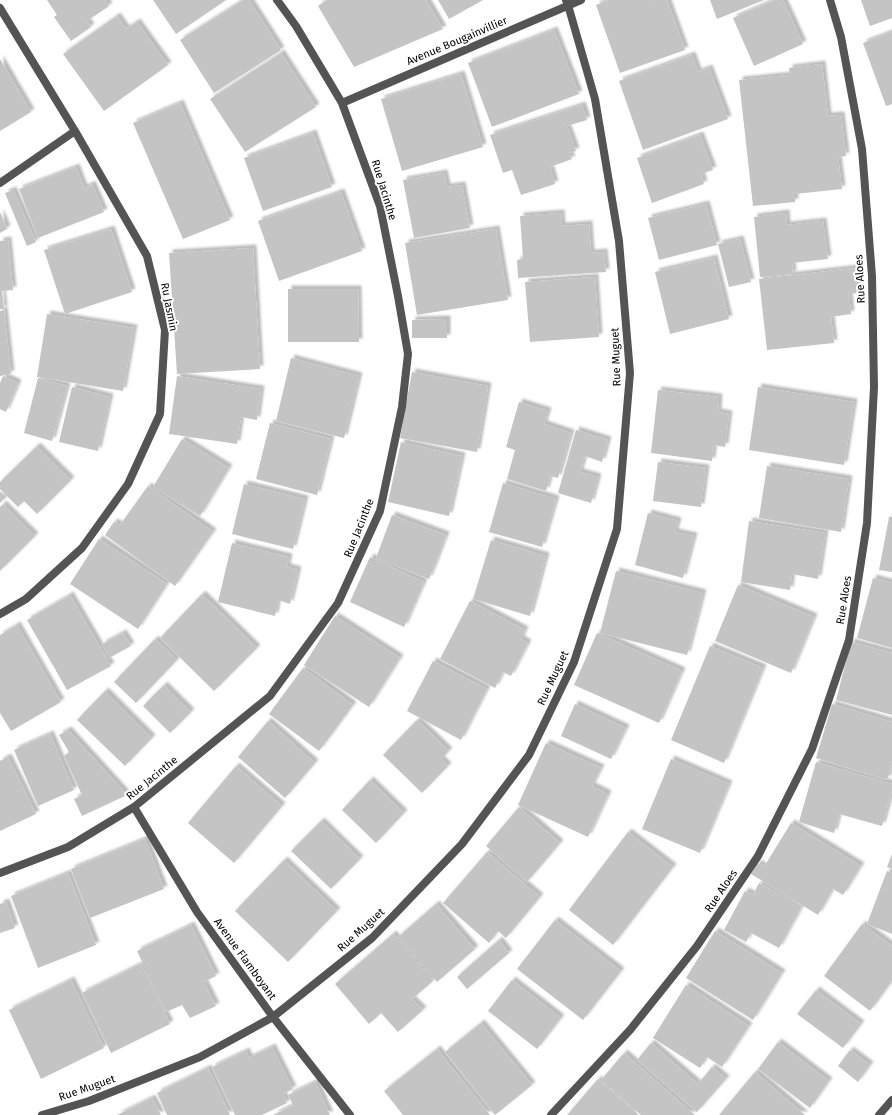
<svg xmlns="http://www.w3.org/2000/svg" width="892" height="1115" viewBox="0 0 892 1115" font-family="'Fira Sans',sans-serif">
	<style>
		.building { fill: #c4c4c4; filter: url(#shadow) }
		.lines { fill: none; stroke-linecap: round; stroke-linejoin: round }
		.street { stroke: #545454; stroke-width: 8 }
		.labels { text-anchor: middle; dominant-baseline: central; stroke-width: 4; stroke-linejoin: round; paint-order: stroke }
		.street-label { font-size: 11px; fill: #000; stroke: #fff }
	</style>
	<defs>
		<filter id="shadow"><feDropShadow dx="3.5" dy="-3.5" stdDeviation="1" flood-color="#0004"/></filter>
	</defs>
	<rect width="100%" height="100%" fill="#fff"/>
	<path class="building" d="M47 0H105L109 6 87 21 91 27 71 41 54 17 57 15Z
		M153 0H226L176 34Z
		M243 0H249L281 50 214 93 180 40Z
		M327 0H426L443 29 354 67 318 6Z
		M438 0H483L449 19Z
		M609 0H650V1L654 0H667L685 50 620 73 596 5Z
		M710 0H764L717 19Z
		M775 0H783L803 44 754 66 733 18Z
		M861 0H892V18L870 26Z
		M117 16 126 29 137 22 168 65 104 111 63 54Z
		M554 30 579 94 492 127 468 63Z
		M892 32V104L886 106 863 43Z
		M281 53 316 107 245 152 210 99Z
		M692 55 698 72 709 68 728 119 643 150 619 81Z
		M0 59 31 112 0 131Z
		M822 64 828 116 841 115 846 156 838 157 842 189 795 194V202L753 206 739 80 790 75 789 68Z
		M461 74 483 147 402 171 381 99Z
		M180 103 230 220 183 239 133 123Z
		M582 105 587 120 567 126 576 151 569 153 572 159 550 167 555 184 521 195 512 170 503 173 490 135Z
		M313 133 332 187 263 211 244 158Z
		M700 135 713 170 701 174 704 184 652 203 637 158Z
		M76 167 84 188 92 184 104 212 38 238 19 189Z
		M444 173 447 187 462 185 470 228 414 238 403 180Z
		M13 190 36 242 27 246 5 193Z
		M341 192 362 251 279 281 258 221Z
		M706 204 717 245 659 260 648 218Z
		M0 212 7 229 0 233Z
		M561 213 562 226 589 224 591 253 604 252 606 272 518 278 517 260 523 259 520 216Z
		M786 213 787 225 823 221 828 259 792 263 793 274 760 277 754 217Z
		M111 229 132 292 65 314 44 250Z
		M496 229 508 300 417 315 405 243Z
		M740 239 751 282 729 287 718 244Z
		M8 240 13 290 2 291 4 309H0V241Z
		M253 248 260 369 177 374 169 253Z
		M714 258 729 319 670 334 655 272Z
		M855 268 858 293 849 294 851 314 831 317 834 343 767 350 759 279Z
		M595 277 599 337 530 342 525 282Z
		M288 289H358L359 342H288Z
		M4 310 11 374 0 376V311Z
		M47 314 134 328 123 391 37 377Z
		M447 319V338H412V320Z
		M291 358 359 376 344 438 276 421Z
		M412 372 488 386 477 452 400 438Z
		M3 376 18 383 6 412 0 409V383Z
		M177 376 261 389 257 420 241 417 237 444 169 434Z
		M38 378 67 386 52 441 24 433Z
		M72 387 110 397 98 451 59 442Z
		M758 387 854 402 844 465 749 450Z
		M658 390 719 397 718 412 729 414 725 447 714 445 712 461 651 453Z
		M519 402 548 411 544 424 571 433 558 478 550 476 546 491 507 479 515 450 506 447Z
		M270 423 331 439 317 495 256 479Z
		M576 430 608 440 602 462 585 456 580 472 598 477 591 503 558 493Z
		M182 439 229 468 200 516 153 487Z
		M401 442 462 456 449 516 388 502Z
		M37 446 71 480 37 514 24 501 18 507 0 489V482Z
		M658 462 706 468 701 507 653 501Z
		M767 466 849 479 841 532 759 518Z
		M503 483 556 499 542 547 489 532Z
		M244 484 305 499 293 549 232 534Z
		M148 486 213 532 175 586 105 535 114 522 120 525Z
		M0 491 6 497 0 503Z
		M3 504 35 536 0 571V507Z
		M648 513 678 521 675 532 694 536 683 578 635 565Z
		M392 515 446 535 429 579 376 558Z
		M889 517H892V572L879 570Z
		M749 521 825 533 818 579 792 574 790 590 741 582Z
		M99 539 167 584 138 629 70 584Z
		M491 540 546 556 530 616 473 599Z
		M232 543 289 557 287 567 298 570 290 604 278 600 275 616 218 602Z
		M370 557 424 582 404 627 350 602Z
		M616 571 703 593 687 655 600 633Z
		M873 578 892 583V648L857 638Z
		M738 585 814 617 791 673 715 641Z
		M202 594 257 648 214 691 160 638Z
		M70 595 111 666 67 690 27 620Z
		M470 601 525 630 521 639 528 643 511 676 503 672 495 688 440 659Z
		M335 616 400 658 369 707 304 665Z
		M17 625 61 702 11 731 0 713V635Z
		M123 633 131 646 109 658 102 644Z
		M597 633 682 671 659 723 574 685Z
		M155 639 177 660 136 703 114 682Z
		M851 642 892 653V715L836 700Z
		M710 646 763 668 724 763 671 740Z
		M433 661 487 689 461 740 407 711Z
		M303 668 353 705 319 751 269 714Z
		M164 685 191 712 170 733 143 706Z
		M105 691 152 738 125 766 77 720Z
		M575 704 626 728 611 759 561 736Z
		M832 704 892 722V763L887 780 816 758Z
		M417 720 449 751 441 759 448 766 422 793 383 755Z
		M268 721 315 763 285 798 238 757Z
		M68 730 127 795 82 816 74 799 82 795 64 756 69 752 59 735Z
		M50 734 74 790 38 806 14 750Z
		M546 743 601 768 592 786 608 794 588 837 518 805Z
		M8 757 36 814 0 831V761Z
		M671 759 729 784 700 853 642 829Z
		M816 762 892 784V790L882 826 839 814 834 833 799 822Z
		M236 766 282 806 234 863 188 823Z
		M370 780 404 813 376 843 342 810Z
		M519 807 560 843 527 882 486 846Z
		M321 821 360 859 331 889 291 851Z
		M791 823 861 866 843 895 833 889 818 915 751 874 758 863 764 867Z
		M628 832 673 867 613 945 569 910Z
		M145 839 164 889 90 918 71 869Z
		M487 852 540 897 506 938 498 931 489 943 443 903Z
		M892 854V869L887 867Z
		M284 860 337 911 288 962 235 911Z
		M887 871 892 873V934L867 924Z
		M68 873 96 945 38 968 11 896Z
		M759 883 802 906 779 948 751 933 746 942 724 930 745 891 753 895Z
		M6 902 15 928 0 933V904Z
		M436 904 475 949 437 982 398 937Z
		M555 920 621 971 583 1020 517 969Z
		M862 924 892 946V981L870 1011 824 976Z
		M191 925 216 976 204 982 216 1006 190 1018 182 1005 166 1012 137 951Z
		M715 931 782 973 753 1020 686 978Z
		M393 934 433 981 412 999 423 1010 398 1032 381 1013 369 1024 335 984Z
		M499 940 509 953 467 989 457 977Z
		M141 964 170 1024 111 1053 82 993Z
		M71 980 104 1048 41 1079 9 1010Z
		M512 980 561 1018 537 1049 488 1011Z
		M686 985 749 1026 722 1067 707 1057 700 1068 653 1038Z
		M816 990 861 1024 843 1048 797 1014Z
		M481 1023 532 1085 495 1115 445 1052Z
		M778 1042 829 1081 810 1108 758 1069Z
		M651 1043 698 1084 712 1067 726 1079 697 1112 637 1060Z
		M272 1047 293 1089 283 1094 287 1103 262 1115H235L212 1067 246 1051 249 1058Z
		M437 1049 490 1115H403L384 1091Z
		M850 1050 870 1065 858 1082 838 1066Z
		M624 1053 695 1115H641L601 1080Z
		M208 1068 230 1115H167L157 1093Z
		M755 1072 805 1115H719Z
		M598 1079 639 1115H567Z
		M315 1082 330 1115H273L293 1105 288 1095Z
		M152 1098 161 1115H117Z"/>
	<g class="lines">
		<path class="street" d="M0 8 75 131 147 256 165 330 160 414 128 484 82 548 26 599 0 614
			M342 103 581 0
			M0 183 75 131
			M134 807 197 912 273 1017 350 1115
			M0 873 68 847 134 807 270 696 338 603 380 511 402 407 408 354 398 296 380 206 342 103 296 26 277 0
			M42 1115 89 1101 200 1057 273 1017 372 938 462 844 529 755 574 662 617 529 630 373 619 241 595 99 568 5 566 0
			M551 1115 630 1030 697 946 758 856 812 749 849 640 867 523 874 387 872 276 862 149 841 37 830 0
			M879 1115 892 1100"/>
	</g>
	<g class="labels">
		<g class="street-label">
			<text transform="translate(457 41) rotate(-23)">Avenue Bougainvillier</text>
			<text transform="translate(384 190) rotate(73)">Rue Jacinthe</text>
			<text transform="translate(860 279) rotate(-93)">Rue Aloes</text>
			<text transform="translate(169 307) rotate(79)">Ru Jasmin</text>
			<text transform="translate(616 357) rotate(-92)">Rue Muguet</text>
			<text transform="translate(359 528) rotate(-68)">Rue Jacinthe</text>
			<text transform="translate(844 600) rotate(-81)">Rue Aloes</text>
			<text transform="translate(553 678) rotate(-65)">Rue Muguet</text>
			<text transform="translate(152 778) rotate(-39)">Rue Jacinthe</text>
			<text transform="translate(721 891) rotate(-56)">Rue Aloes</text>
			<text transform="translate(361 930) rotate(-42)">Rue Muguet</text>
			<text transform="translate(245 959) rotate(54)">Avenue Flamboyant</text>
			<text transform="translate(87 1088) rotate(-19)">Rue Muguet</text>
		</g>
	</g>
</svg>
